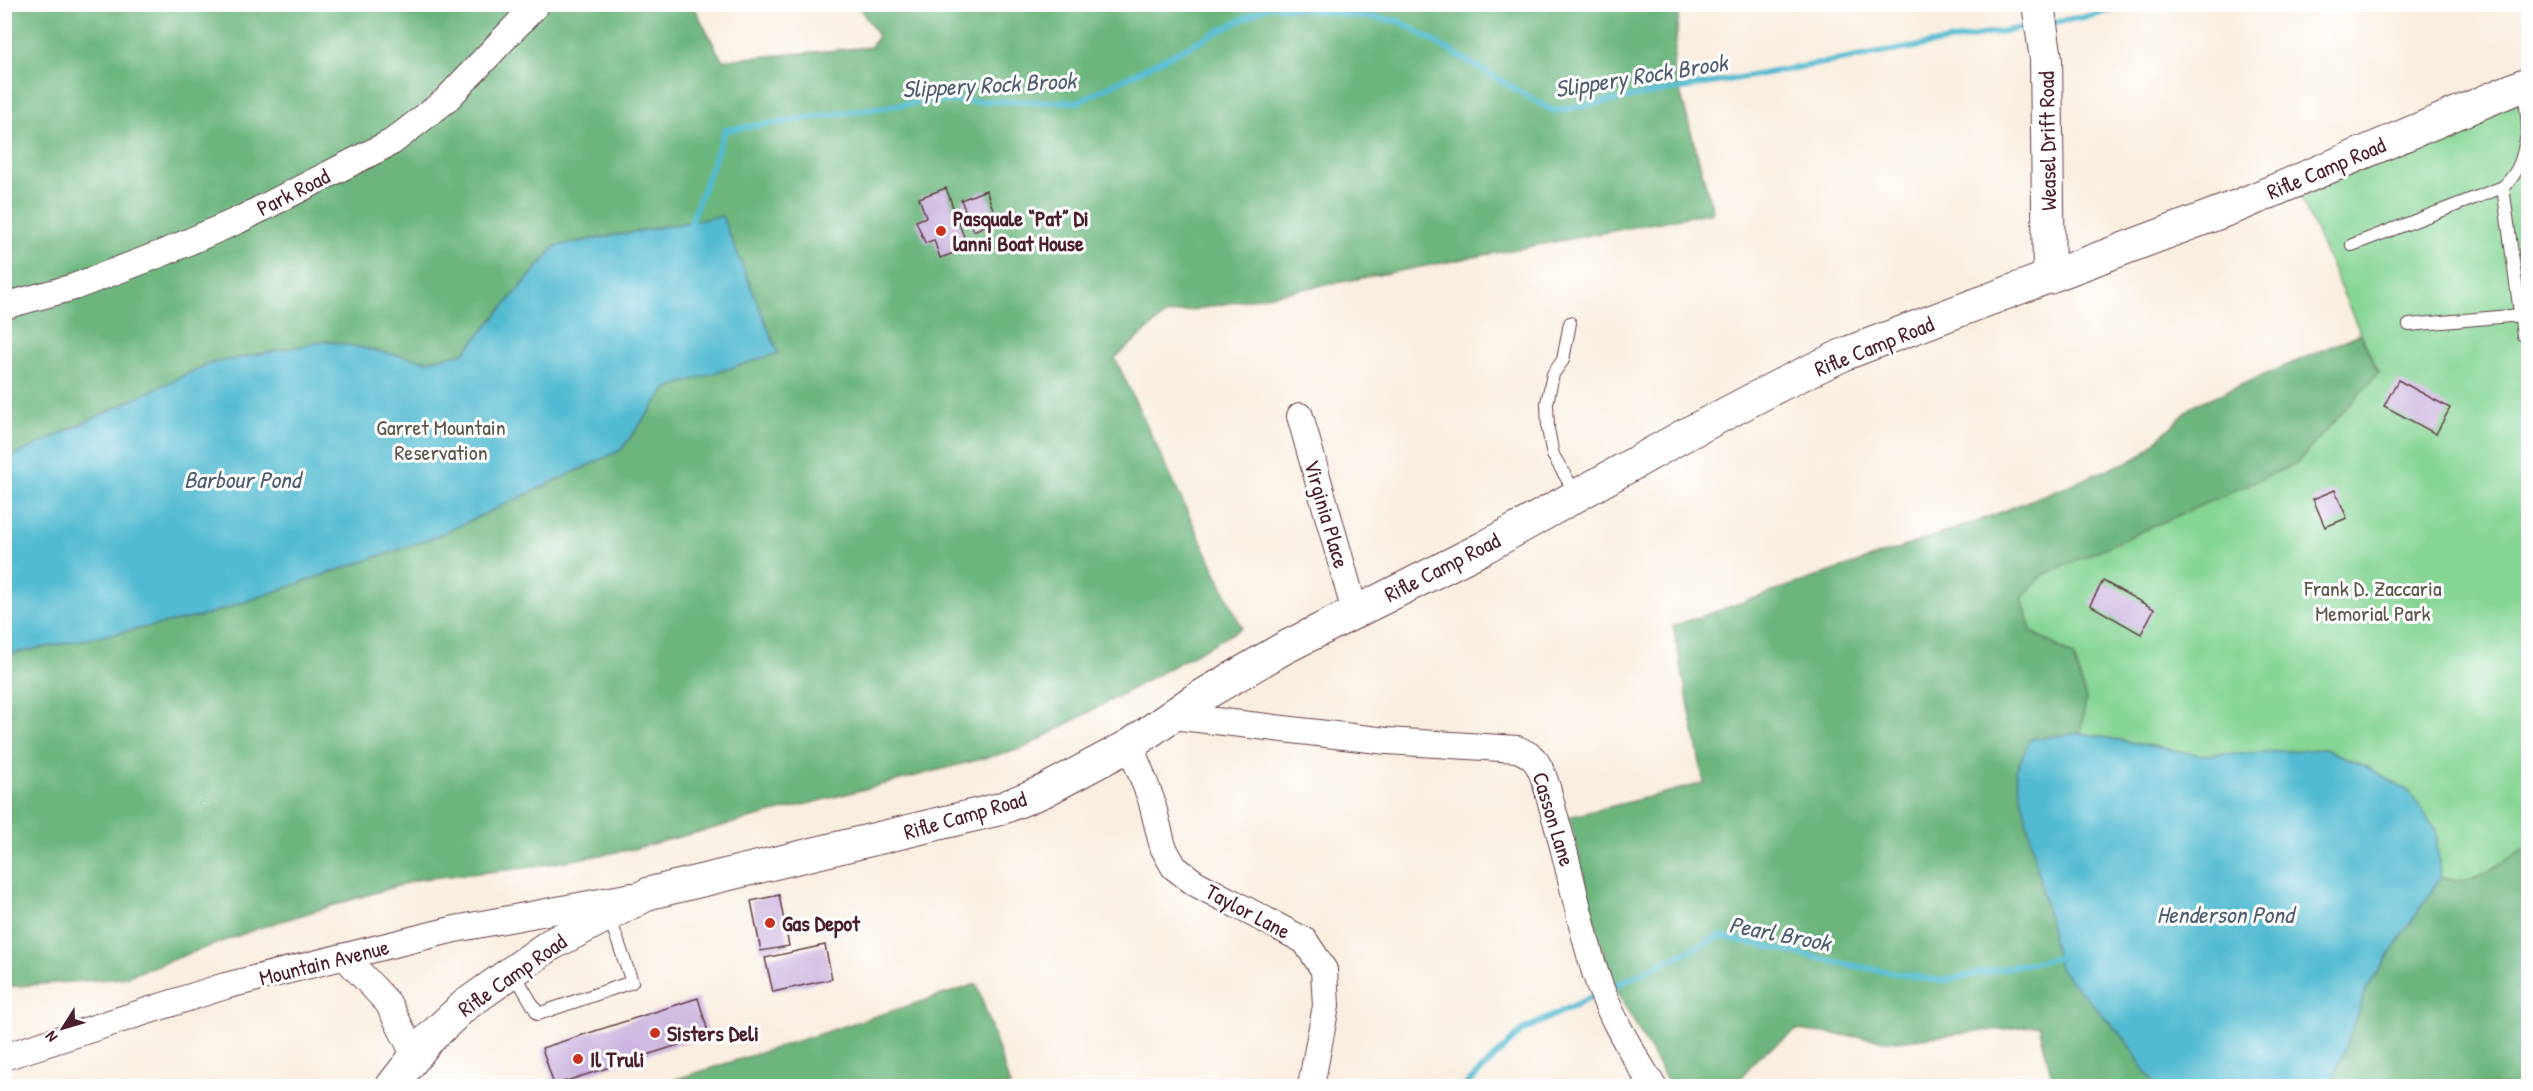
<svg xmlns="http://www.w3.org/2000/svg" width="2533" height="1091" viewBox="0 0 2533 1091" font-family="'Patrick Hand',sans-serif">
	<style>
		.green { fill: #85d594; stroke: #687a60; stroke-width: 1.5 }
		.forest { fill: #6cb67e; stroke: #5b6a54; stroke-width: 1.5 }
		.water { fill: #53bbd1; stroke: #4e6d7e; stroke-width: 1.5 }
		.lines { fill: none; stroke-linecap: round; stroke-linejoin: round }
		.stream { stroke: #53bbd1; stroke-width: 6 }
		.building { fill: #cdb6e0 }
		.service-casing { stroke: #643e46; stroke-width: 14 }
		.minor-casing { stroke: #643e46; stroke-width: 28 }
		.tertiary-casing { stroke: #643e46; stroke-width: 34 }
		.service { stroke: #fff; stroke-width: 12 }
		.minor { stroke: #fff; stroke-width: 26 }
		.tertiary { stroke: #fff; stroke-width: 32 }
		.poi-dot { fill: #c8321e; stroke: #fff; stroke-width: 2 }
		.labels { text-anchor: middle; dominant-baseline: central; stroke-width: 6; stroke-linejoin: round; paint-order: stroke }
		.street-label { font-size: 22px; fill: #4a1f2b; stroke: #fff }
		.poi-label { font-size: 22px; font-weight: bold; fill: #4a1f2b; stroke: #fff; text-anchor: start }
		.park-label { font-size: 22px; fill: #5c564a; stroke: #fff }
		.water-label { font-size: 24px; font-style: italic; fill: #4e5d6d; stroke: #fff }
	</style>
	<rect width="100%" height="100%" fill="#fff"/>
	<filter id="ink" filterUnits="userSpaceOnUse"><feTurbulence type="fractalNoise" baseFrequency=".0167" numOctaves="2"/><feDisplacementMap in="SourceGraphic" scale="12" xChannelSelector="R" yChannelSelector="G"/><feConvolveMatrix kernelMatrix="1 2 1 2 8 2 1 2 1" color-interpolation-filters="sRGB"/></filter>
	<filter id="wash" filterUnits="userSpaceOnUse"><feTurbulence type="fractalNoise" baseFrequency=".008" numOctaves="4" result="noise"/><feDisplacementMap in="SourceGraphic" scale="24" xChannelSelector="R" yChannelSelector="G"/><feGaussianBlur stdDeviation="1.35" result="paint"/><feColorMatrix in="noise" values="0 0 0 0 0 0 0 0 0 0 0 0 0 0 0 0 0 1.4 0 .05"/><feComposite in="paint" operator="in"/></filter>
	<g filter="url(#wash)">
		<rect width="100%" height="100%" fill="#f9eedf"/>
		<path class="green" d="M2528 98V847L2489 871 2467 881 2440 878 2436 831 2410 792 2367 767 2325 749 2200 755 2080 733 2086 699 2074 656 2031 631 2022 598 2043 575 2378 373 2300 196Z"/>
		<path class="forest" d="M5 5H693L722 60 871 47 878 36 858 5H1680L1673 66 1713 212 1165 315 1115 358 1242 628 1024 748 629 850 526 868 420 879 265 926 122 978 5 987V655L203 616 435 537 621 450 667 388 778 352 721 216 556 246 464 353 427 361 327 341 208 364 5 460Z
			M2360 334 2378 373 2297 463 2043 575 2022 598 2031 631 2073 656 2086 699 2080 733 2031 740 2016 771 2059 968 2125 1039 2155 1086H2054L2039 1025 1895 1041 1797 1030 1759 1056 1733 1086H1670L1609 977 1569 817 1704 783 1673 626 1976 522 2139 457 2194 405Z
			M2528 847V1086H2331L2366 990 2440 878 2467 881 2489 871Z
			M977 984 1010 1086H655Z"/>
		<path class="water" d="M722 216 778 353 667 388 621 450 435 537 203 616 5 655V460L208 364 327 341 427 361 464 353 556 246Z
			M2080 733 2200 755 2325 749 2367 767 2410 792 2436 831 2440 878 2366 990 2331 1086H2155L2125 1039 2059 968 2016 771 2030 739Z"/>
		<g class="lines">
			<path class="stream" d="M2049 23 2095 15 2126 4
				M691 222 725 130 926 101 1078 102 1271 5 1399 21 1553 111 2033 26
				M1608 989 1720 936 1850 965 1940 981 2057 958
				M1465 1086 1523 1030 1596 995"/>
		</g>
		<g id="blocks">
			<path class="building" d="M946 188 968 248 940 258 934 240 925 243 916 221 926 217 919 198Z
				M986 190 997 220 974 231 961 200Z
				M2398 380 2450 408 2436 434 2384 406Z
				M2335 490 2347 518 2325 527 2313 499Z
				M2103 581 2154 609 2141 634 2090 605Z
				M779 895 789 946 761 951 751 901Z
				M825 945 832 979 773 992 765 958Z
				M698 998 709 1035 554 1085 542 1048Z"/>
		</g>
	</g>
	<g filter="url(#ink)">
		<use href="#blocks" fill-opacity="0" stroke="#643e46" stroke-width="1.5"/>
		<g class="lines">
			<defs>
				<path id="service" d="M2524 86 2528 127
					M2503 187 2523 335
					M2352 245 2503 187C2522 170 2524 152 2528 128
					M1570 323 1563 360 1553 374 1547 403 1548 429 1553 455 1576 494
					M2409 325 2521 315
					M514 973 538 1014 632 982 609 916"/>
				<path id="minor" d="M4 306 74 287 163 253 239 220 392 142 445 101 537 4
					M1300 416 1355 612
					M1172 716 1387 741 1517 749C1526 753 1533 756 1538 765 1547 780 1550 801 1555 817 1570 868 1579 921 1595 972 1608 1013 1630 1050 1653 1086
					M1130 745 1151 799 1163 847 1174 867 1195 883 1305 941 1324 970 1326 1006 1311 1086
					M345 957 388 1003 415 1056
					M4 1057 225 986 455 929 632 896"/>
				<path id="tertiary" d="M2038 4 2046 59 2049 278
					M392 1086 427 1041 464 1006 550 945 650 893 1000 809 1044 791 1130 745 1193 701 1284 648 1485 547 1681 437 1782 384 1847 353 2240 205 2528 83"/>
			</defs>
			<use href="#service" class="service-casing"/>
			<use href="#minor" class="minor-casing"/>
			<use href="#tertiary" class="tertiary-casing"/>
			<use href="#service" class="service"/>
			<use href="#minor" class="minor"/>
			<use href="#tertiary" class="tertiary"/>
		</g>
	</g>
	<g class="poi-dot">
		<circle cx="941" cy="231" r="6"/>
		<circle cx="770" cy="923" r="6"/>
		<circle cx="655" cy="1033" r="6"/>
		<circle cx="578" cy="1059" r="6"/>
	</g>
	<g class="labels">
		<g class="street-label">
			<text transform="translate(2047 141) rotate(-91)">Weasel Drift Road</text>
			<text transform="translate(2326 168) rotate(-23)">Rifle Camp Road</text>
			<text transform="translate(293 192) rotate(-27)">Park Road</text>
			<text transform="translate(1874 346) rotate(-22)">Rifle Camp Road</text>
			<text transform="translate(1327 514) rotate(74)">Virginia Place</text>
			<text transform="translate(1442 567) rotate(-27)">Rifle Camp Road</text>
			<text transform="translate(965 815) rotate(-16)">Rifle Camp Road</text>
			<text transform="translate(1554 819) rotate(73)">Casson Lane</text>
			<text transform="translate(1248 911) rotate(28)">Taylor Lane</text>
			<text transform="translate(324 962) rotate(-14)">Mountain Avenue</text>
			<text transform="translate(512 975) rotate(-35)">Rifle Camp Road</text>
		</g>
		<g class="poi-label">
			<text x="953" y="218">Pasquale “Pat” Di<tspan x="953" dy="25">lanni Boat House</tspan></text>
			<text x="782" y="923">Gas Depot</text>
			<text x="667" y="1033">Sisters Deli</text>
			<text x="590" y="1059">Il Truli</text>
		</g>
		<g class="park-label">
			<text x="441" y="427">Garret Mountain<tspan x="441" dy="25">Reservation</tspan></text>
			<text x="2373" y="588">Frank D. Zaccaria<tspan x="2373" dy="25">Memorial Park</tspan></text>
		</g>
		<g class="water-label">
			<text transform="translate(1641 75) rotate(-9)">Slippery Rock Brook</text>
			<text transform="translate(989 84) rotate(-3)">Slippery Rock Brook</text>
			<text x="242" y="479">Barbour Pond</text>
			<text x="2225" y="914">Henderson Pond</text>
			<text transform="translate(1780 933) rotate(11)">Pearl Brook</text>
		</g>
	</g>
	<rect width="2533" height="1091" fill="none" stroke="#fff" stroke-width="24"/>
	<g transform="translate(63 1028) rotate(233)" stroke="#ffffff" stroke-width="4.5" paint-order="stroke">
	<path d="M0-4.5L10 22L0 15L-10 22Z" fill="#4a1f2b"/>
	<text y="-9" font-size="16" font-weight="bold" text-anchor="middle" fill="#4a1f2b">N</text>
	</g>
</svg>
